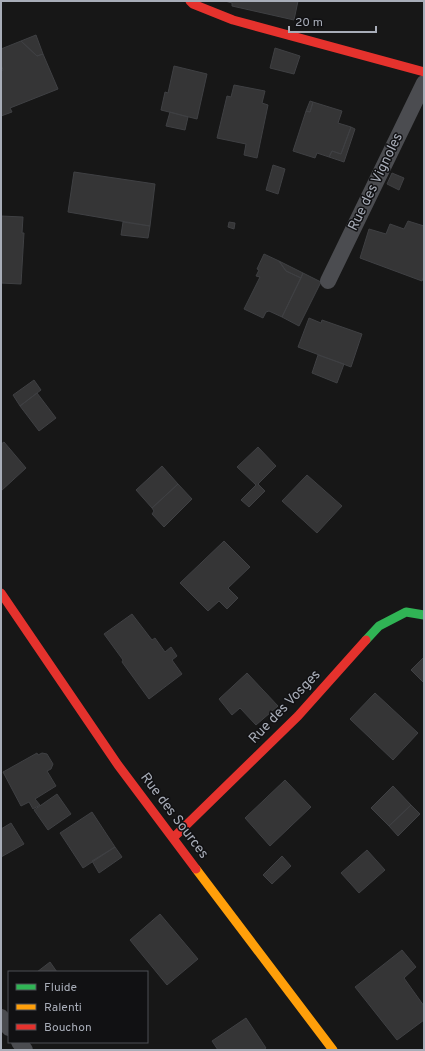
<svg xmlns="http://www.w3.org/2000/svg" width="425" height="1051" viewBox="0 0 425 1051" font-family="Overpass,sans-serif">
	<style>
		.building { fill: #353536; stroke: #3f4043 }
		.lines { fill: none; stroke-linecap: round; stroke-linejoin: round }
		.lane { stroke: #4b4c50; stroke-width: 16 }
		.fast { stroke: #30b455; stroke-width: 9 }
		.slow { stroke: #ff9f0a; stroke-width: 9 }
		.jam { stroke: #e5322d; stroke-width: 9 }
		.labels { text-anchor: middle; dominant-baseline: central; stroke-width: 3; stroke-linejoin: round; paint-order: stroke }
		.street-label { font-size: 14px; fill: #a8adb8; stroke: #111113 }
	</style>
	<rect width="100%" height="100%" fill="#171717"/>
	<path class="building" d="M225 1H298L294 20 232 6V3Z
		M36 35 43 54 37 56 21 41Z
		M21 41 37 56 43 54 58 89 10 108 12 112 1 116V71L3 70 1 65V49Z
		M275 48 300 56 294 74 270 68Z
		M174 66 207 74 197 119 161 110 165 92 168 93Z
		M234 85 265 91 262 103 268 105 257 158 244 155 246 144 217 138 227 96 231 97Z
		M310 101 313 102 310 112 306 111Z
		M313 102 342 111 338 123 351 127 341 154 332 151 329 157 317 153 315 158 293 151 306 111 310 112Z
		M170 112 188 117 185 130 166 126Z
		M351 127 355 129 344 162 329 157 332 151 341 154Z
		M273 165 285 169 278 194 266 190Z
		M74 172 155 184 150 226 68 212Z
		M392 173 404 178 399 190 387 184Z
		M1 216 23 217 22 233H24L21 284 1 283Z
		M408 221 424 226V276L422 281 360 258 369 229 386 234 390 224 404 229Z
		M123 222 150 226 148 238 121 235Z
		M229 222 235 223 234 229 228 227Z
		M264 254 279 261 286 271 301 278 282 317 269 311 266 312 263 318 244 309 260 277 256 276 259 270 257 269Z
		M279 261 303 273 301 278 286 271Z
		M303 273 321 282 299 326 282 317Z
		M309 318 321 323 322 320 362 334 351 367 298 347Z
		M318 355 344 364 337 383 312 373Z
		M34 380 41 390 20 406 13 395Z
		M37 393 56 418 39 431 20 406Z
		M4 442 26 468 1 491V444Z
		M258 447 276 466 258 484 265 491 249 507 241 500 256 485 237 467Z
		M162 466 178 484 152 508 136 490Z
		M307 475 342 506 317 533 282 501Z
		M178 484 192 499 164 527 152 514 154 511 152 508Z
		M224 541 250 567 228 588 238 598 227 609 219 601 208 611 180 583Z
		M132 614 152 640 155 638 165 652 171 647 177 656 172 660 182 674 149 699 122 662 123 660 104 634Z
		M424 657V683L411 670Z
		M247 673 278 706 256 725 240 708 232 715 219 699Z
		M375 693 418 733 393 760 350 719Z
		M37 753 38 755 42 753 47 754 53 764 51 769 47 771 56 786 35 799 40 805 33 809 29 802 21 806 3 772Z
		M285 780 311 807 270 846 245 818Z
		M393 786 411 805 389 826 371 808Z
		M57 794 71 814 48 830 34 810Z
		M411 805 420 814 398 836 389 826Z
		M92 812 115 847 83 868 60 833Z
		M11 823 24 844 1 857V829Z
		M115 847 122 857 99 873 92 861Z
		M367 850 385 870 359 893 341 873Z
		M282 856 291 866 272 884 263 875Z
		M160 914 198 959 167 985 130 940Z
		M402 950 416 967 404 978 424 1006V1020L397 1040 355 987Z
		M50 962 57 972H37Z
		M246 1018 266 1048 263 1050H218L212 1041Z"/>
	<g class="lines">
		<path class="lane" d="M328 281 424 83
			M1 1017 9 1028
			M19 1042 25 1050"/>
		<path class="fast" d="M366 640 379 626 406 612 424 615"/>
		<path class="slow" d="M196 869 333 1050"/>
		<path class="jam" d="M190 1 193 4 233 20 424 72
			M1 593 118 765 196 869
			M173 838 298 716 366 640"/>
	</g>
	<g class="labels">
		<g class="street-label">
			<text transform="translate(376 182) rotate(-64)">Rue des Vignoles</text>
			<text transform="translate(285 707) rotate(-46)">Rue des Vosges</text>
			<text transform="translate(174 816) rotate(53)">Rue des Sources</text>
		</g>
	</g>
	<rect width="425" height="1051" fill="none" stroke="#a8adb8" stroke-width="4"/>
	<rect x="8" y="971" width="140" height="72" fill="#111113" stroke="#4d4f55"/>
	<rect x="16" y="984" width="20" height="6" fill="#30b455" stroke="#4d4f55"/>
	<text x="44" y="991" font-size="12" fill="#a8adb8">Fluide</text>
	<rect x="16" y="1004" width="20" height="6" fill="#ff9f0a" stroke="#4d4f55"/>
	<text x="44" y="1011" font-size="12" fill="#a8adb8">Ralenti</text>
	<rect x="16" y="1024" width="20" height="6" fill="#e5322d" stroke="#4d4f55"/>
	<text x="44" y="1031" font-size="12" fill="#a8adb8">Bouchon</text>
	<path d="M289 26v6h87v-6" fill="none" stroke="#a8adb8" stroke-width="2"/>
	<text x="295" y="26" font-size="12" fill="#a8adb8" stroke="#111113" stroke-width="3" paint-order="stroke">20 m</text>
</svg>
